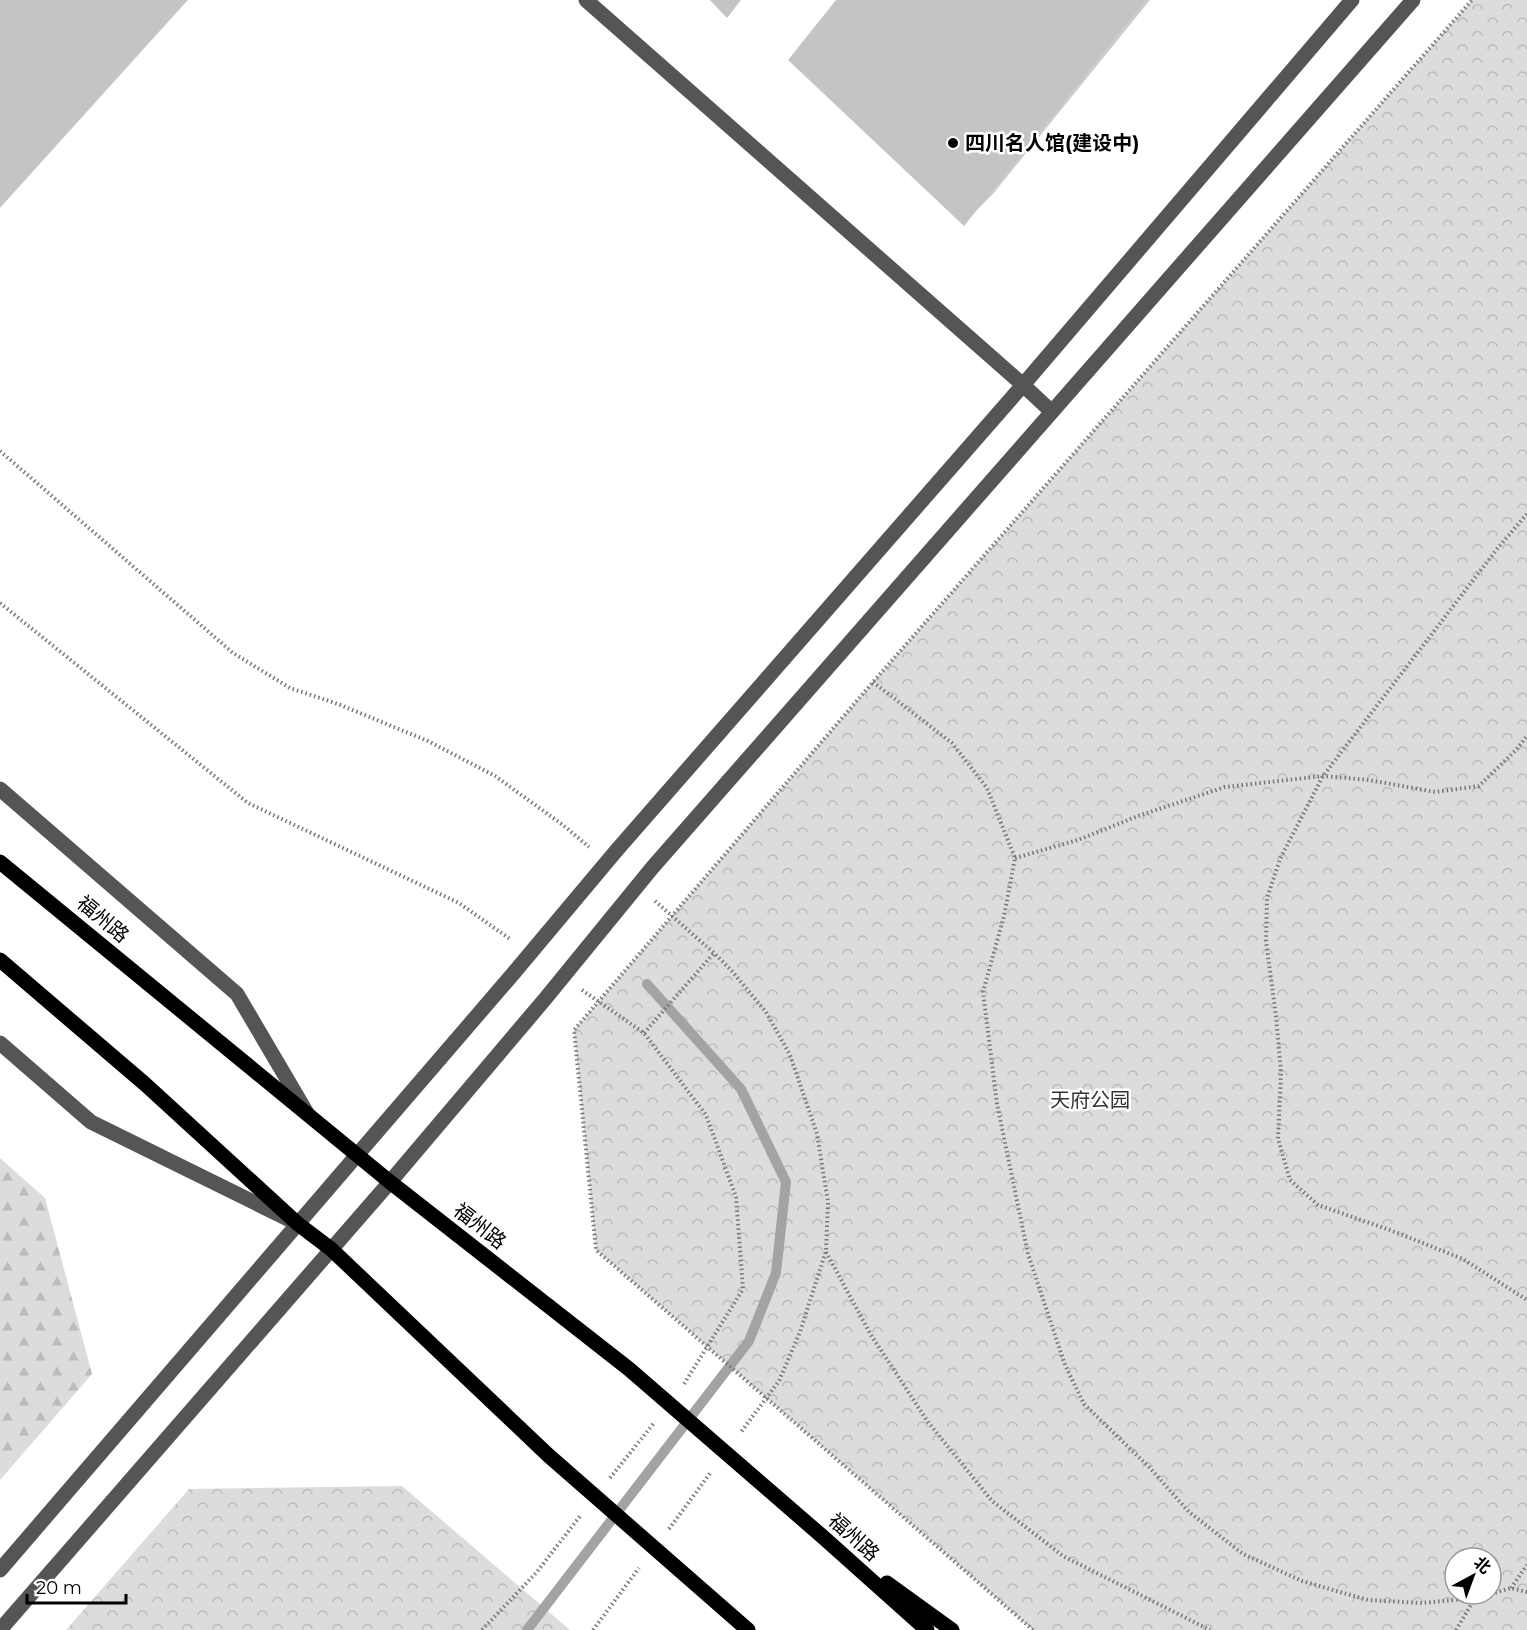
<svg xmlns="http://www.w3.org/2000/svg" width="1527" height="1630" viewBox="0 0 1527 1630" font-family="Montserrat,'Noto Sans SC',sans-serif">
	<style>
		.forest { fill: url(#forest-firs) }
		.park { fill: url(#park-crowns); fill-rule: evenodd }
		.shadow { fill: #0003 }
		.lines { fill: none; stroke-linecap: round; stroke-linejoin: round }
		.stream { stroke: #a3a3a3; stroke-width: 10 }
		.building { fill: #c4c4c4 }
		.path { stroke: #777; stroke-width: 4; stroke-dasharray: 1.5 3; stroke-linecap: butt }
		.minor { stroke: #555; stroke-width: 15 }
		.major { stroke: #000; stroke-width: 15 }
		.poi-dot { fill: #000; stroke: #fff; stroke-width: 2 }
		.labels { text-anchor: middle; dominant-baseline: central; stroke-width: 5; stroke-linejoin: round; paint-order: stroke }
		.poi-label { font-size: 20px; font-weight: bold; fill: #000; stroke: #fff; text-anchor: start }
		.street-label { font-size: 20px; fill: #000; stroke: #fff }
		.park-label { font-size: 20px; fill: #333; stroke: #fff }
	</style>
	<defs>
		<pattern id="forest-firs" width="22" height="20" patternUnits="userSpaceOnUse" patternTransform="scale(1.5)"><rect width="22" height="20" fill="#dcdcdc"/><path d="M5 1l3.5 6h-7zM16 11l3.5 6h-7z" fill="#bbb"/></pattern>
		<pattern id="park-crowns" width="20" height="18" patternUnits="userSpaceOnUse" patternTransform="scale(1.5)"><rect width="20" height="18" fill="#dcdcdc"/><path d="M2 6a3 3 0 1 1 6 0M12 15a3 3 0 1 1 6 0" fill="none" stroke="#bbb"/></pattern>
	</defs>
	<rect width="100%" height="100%" fill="#fff"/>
	<path class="forest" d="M0 1158 45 1198 92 1374 0 1480Z"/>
	<path class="park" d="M1472 0H1527V1630H1033L596 1250 574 1030 873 682ZM1455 1558H1491V1594H1455Z
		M402 1486 570 1630H66L189 1489Z"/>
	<path class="shadow" d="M0 0H188L0 208Z
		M838 0H1150L993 194 963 224Z"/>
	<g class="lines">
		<path class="stream" d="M527 1630 749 1341 776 1273 786 1182 741 1089 647 984"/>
	</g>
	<path class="building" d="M0 0H187L0 207Z
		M710 0H741L727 18Z
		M836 0H1146L964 226 788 60Z"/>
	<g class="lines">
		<path class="path" d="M0 451 233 653 290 688 338 704 428 741 495 776 563 825 589 847
			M1527 514 1497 549 1323 776 1280 859 1267 898 1266 941 1276 1016 1281 1073 1278 1139 1290 1180 1318 1205 1390 1230 1463 1259 1527 1300
			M0 603 248 803 459 903 510 939
			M873 682 952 743 987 788 1015 858 1004 916 983 992 997 1104 1028 1254 1065 1365 1084 1404 1149 1467 1189 1512 1243 1554 1302 1581 1368 1600 1422 1603 1475 1598 1490 1594
			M1015 858 1078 840 1138 816 1225 787 1323 776 1369 780 1435 792 1479 786 1516 750 1527 736
			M655 901 714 953 731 970 766 1012 790 1055 817 1134 828 1202 826 1251 800 1332 779 1381 741 1432
			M582 990 644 1033 706 1115 736 1197 743 1289 684 1384
			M644 1033 714 953
			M826 1252 871 1335 928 1422 992 1501 1063 1556 1210 1630
			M610 1478 654 1423
			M669 1529 711 1472
			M1511 1588 1527 1565
			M1491 1594 1511 1588 1527 1592
			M482 1630 536 1573 581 1515
			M593 1630 639 1568
			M1033 1630 596 1250 574 1030 873 682 1472 0
			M1456 1630 1475 1598"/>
		<path class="minor" d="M586 0 1023 385 1052 412
			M0 789 237 994 307 1113
			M0 1043 91 1122 290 1220
			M0 1570 512 975 616 851 1023 385 1352 0
			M0 1630 390 1182 545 999 652 868 1413 0"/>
		<path class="major" d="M0 862 390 1182 629 1369 823 1537 927 1630
			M0 960 145 1084 298 1224 331 1249 548 1455 748 1630
			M887 1583 952 1630"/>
	</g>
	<circle class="poi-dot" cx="953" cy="143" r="6"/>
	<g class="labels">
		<g class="poi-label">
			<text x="965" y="143">四川名人馆(建设中)</text>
		</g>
		<g class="street-label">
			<text transform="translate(103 919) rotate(40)">福州路</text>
			<text transform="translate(480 1226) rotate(38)">福州路</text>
			<text transform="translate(854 1537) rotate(42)">福州路</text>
		</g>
		<g class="park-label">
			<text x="1090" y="1100">天府公园</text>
		</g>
	</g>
	<g transform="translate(1473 1576) rotate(41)"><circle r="28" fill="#ffffff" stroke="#999999" stroke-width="1.5"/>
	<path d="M0-4.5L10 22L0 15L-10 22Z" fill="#000000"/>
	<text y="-9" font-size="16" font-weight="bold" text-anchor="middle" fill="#000000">北</text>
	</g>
	<path d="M27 1594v9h99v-9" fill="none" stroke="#000000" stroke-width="3"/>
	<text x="36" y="1594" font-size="18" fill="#000000" stroke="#ffffff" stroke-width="4.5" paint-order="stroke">20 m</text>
</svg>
